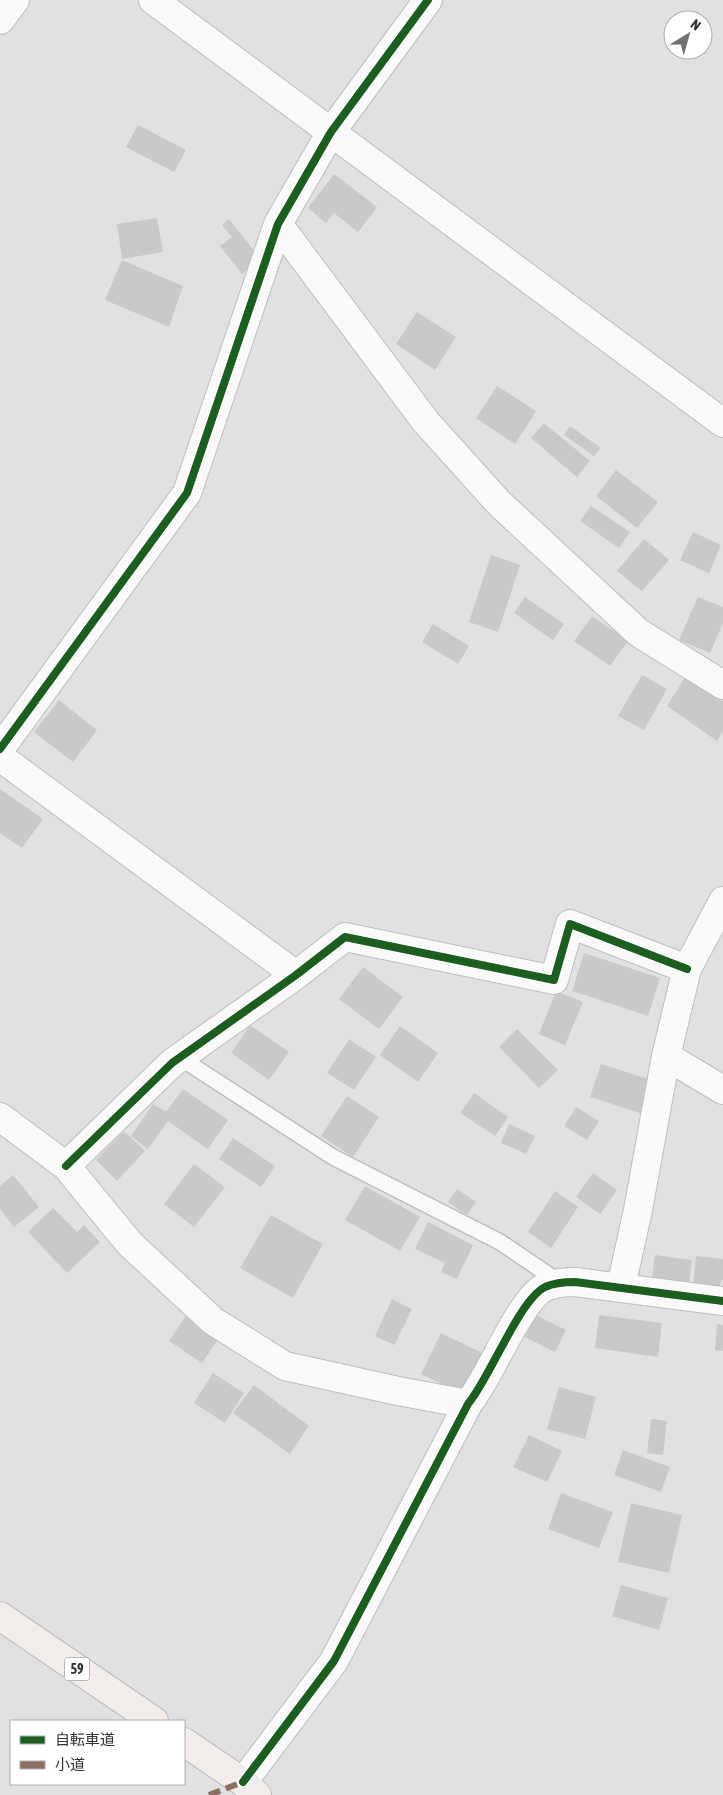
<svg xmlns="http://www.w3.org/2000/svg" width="723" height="1795" viewBox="0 0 723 1795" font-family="'Asap Condensed','Noto Sans JP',sans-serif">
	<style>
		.building { fill: #c9c9ca }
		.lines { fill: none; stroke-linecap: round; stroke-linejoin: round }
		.lane-casing { stroke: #bebebf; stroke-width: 18 }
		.street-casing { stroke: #bebebf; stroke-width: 30 }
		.primary-casing { stroke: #bdbcbd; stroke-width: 30 }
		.lane { stroke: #fafafb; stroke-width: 15 }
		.street { stroke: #fafafb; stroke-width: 28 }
		.primary { stroke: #f2edea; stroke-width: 28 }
		.quiet { stroke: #8d6e63; stroke-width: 6; stroke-dasharray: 12 6; stroke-linecap: butt }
		.cycleway-casing { stroke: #fff; stroke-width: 11 }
		.cycleway { stroke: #1b5e20; stroke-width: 8 }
		.labels { text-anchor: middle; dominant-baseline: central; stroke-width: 5; stroke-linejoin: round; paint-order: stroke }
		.shield { fill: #fff; stroke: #717172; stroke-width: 1 }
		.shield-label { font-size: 14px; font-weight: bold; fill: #343436 }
	</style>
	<rect width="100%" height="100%" fill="#e1e0e2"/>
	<path class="building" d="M138 125 186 150 174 172 126 147Z
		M334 174 377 207 358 232 334 213 326 223 308 208Z
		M157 218 163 252 122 259 117 224Z
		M229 219 261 259 242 274 220 246 232 237 222 225Z
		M122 260 183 286 169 327 105 300Z
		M417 312 456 337 435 370 396 344Z
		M497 386 536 411 515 444 476 418Z
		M544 423 590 461 577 477 531 438Z
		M570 426 601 448 594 456 564 435Z
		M616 470 658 502 637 528 596 496Z
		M591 506 630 532 619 548 580 521Z
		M693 532 721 545 709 573 680 560Z
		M644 539 669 560 642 591 617 571Z
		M491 555 520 565 498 632 469 622Z
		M525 597 564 624 553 640 514 613Z
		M698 597 723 607V623L710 653 679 640Z
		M592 616 628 641 610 666 574 641Z
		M433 624 469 646 458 664 422 642Z
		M642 675 667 689 644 730 618 716Z
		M685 677 723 701V731L717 741 667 706Z
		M59 700 97 730 73 762 34 732Z
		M0 789 43 819 22 848 0 833Z
		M584 953 660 978 648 1016 572 991Z
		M363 967 403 997 379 1029 339 999Z
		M556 991 583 1002 565 1045 539 1034Z
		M250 1025 289 1052 269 1080 231 1053Z
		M400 1026 438 1053 418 1082 380 1055Z
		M517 1029 558 1070 539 1088 499 1047Z
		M349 1039 376 1057 354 1090 327 1073Z
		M601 1064 651 1080 640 1113 590 1097Z
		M183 1089 228 1120 208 1149 168 1121 148 1149 131 1136 153 1104 166 1112Z
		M474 1093 508 1117 495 1136 460 1113Z
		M347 1096 379 1117 353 1157 321 1136Z
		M576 1107 599 1121 587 1140 564 1126Z
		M509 1124 535 1136 526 1154 501 1143Z
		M124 1131 145 1151 117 1181 96 1160Z
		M233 1138 275 1166 261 1187 219 1159Z
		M194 1164 225 1187 194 1227 164 1204Z
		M593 1173 617 1190 600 1214 576 1197Z
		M13 1175 39 1207 14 1227 0 1209V1186Z
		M365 1186 420 1217 400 1251 345 1220Z
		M457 1189 476 1202 467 1215 448 1202Z
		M555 1191 578 1207 551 1248 528 1232Z
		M53 1208 77 1232 84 1225 100 1242 67 1273 28 1232Z
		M271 1215 323 1244 293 1298 240 1268Z
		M428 1222 473 1245 457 1279 441 1272 445 1263 415 1249Z
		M655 1255 692 1260 689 1285 652 1280Z
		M696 1256 723 1259V1280H721L720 1290 693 1286Z
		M392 1299 412 1309 394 1345 375 1336Z
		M536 1315 566 1330 555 1352 525 1337Z
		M599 1315 662 1323 658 1357 595 1348Z
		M186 1316 219 1338 202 1363 169 1341Z
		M717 1324 723 1325V1351L715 1350Z
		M441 1333 484 1354 464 1395 421 1374Z
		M213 1373 244 1393 225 1423 194 1403Z
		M254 1385 309 1426 290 1454 233 1413Z
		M559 1387 596 1397 585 1439 547 1429Z
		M651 1419 667 1421 663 1455 647 1453Z
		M529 1435 562 1451 547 1482 513 1467Z
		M623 1450 670 1467 661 1492 614 1475Z
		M561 1493 613 1512 599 1548 548 1529Z
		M631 1503 682 1515 669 1573 618 1562Z
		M621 1585 668 1598 659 1630 612 1616Z"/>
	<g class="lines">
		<defs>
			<path id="lane" d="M179 1057 333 1157 500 1242 559 1282"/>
			<path id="street" d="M153 0 723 423
				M0 20 15 0
				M278 224 426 422 499 503 639 633 723 685
				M0 749 187 493 278 224 331 132 428 0
				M0 757 296 975
				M666 1056 723 1090
				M0 1117 66 1166 130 1244 213 1321 285 1366 398 1391 468 1404
				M66 1166 172 1063 296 975 345 937 554 980 570 924 687 969
				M621 1287 638 1210 666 1056 687 969 723 901
				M243 1782 334 1661 468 1404C490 1378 519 1300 545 1287 554 1283 564 1282 575 1282L723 1301"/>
			<path id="primary" d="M0 1616 154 1721
				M184 1742 243 1782 257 1795"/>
		</defs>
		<use href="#lane" class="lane-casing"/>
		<use href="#street" class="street-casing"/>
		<use href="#primary" class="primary-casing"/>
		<use href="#lane" class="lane"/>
		<use href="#street" class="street"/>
		<use href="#primary" class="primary"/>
		<path class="quiet" d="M209 1795 243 1782"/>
		<defs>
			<path id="cycleway" d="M0 749 187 493 278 224 331 132 428 0
				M66 1166 172 1063 296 975 345 937 554 980 570 924 687 969
				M243 1782 334 1661 468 1404C490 1378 519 1300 545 1287 554 1283 564 1282 575 1282L723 1301"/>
		</defs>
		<use href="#cycleway" class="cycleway-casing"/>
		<use href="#cycleway" class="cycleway"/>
	</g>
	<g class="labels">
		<rect class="shield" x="64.5" y="1657.5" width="25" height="23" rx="4"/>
		<g class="shield-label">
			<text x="77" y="1669">59</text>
		</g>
	</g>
	<rect x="10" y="1720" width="175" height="65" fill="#ffffff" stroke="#aeaeaf"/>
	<rect x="20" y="1736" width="25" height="8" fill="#1b5e20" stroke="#aeaeaf"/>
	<text x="55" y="1745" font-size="15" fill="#343436">自転車道</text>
	<rect x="20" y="1761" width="25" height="8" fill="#8d6e63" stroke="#aeaeaf"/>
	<text x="55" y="1770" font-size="15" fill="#343436">小道</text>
	<g transform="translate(688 35) rotate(37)"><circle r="24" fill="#ffffff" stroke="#aeaeaf"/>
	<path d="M0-4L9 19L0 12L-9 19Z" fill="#717072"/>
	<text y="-8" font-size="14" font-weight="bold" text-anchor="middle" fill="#343436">N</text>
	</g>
</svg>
